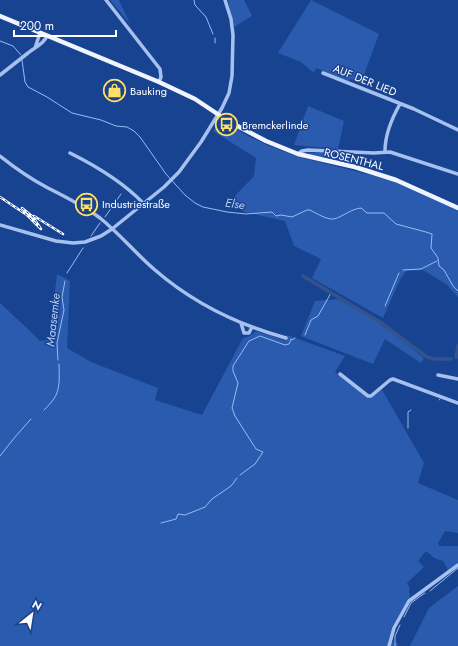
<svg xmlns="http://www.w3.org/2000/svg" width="458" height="646" viewBox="0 0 458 646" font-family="Jost,sans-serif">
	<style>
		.green { fill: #2b5bae }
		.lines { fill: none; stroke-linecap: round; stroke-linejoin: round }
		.stream { stroke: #99bbf2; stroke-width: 1 }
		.canal { stroke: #34528c; stroke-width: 3.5 }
		.minor { stroke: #a6c1ef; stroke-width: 3.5 }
		.major { stroke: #eff4ff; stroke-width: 4.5 }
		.rail-casing { stroke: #fff; stroke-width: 2.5 }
		.rail { stroke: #184390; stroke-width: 1; stroke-dasharray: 3; stroke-linecap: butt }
		.labels { text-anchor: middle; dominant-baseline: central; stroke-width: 3; stroke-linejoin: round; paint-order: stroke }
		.street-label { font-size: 11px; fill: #fff; stroke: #184390 }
		.poi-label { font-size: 11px; fill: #fff; stroke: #184390; text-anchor: start }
		.water-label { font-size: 12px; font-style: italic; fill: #b2ccf6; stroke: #184390 }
	</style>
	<rect width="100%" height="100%" fill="#184390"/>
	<path class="green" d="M110 0H119L130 24Z
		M228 0H244L252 16 234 27Z
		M311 0 379 34 361 83 350 79 349 81 316 68 314 73 301 62 278 53Z
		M308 106 344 121 338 149 294 145Z
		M222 119 246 135 267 145 299 157 394 181 458 210V297L446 284 423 270 406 271 400 280 383 318 312 278 321 259 294 246 285 221 244 212 230 201 254 176 256 158 213 131Z
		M335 152 333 160 306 154 309 153Z
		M57 274 70 281 67 348 91 362 158 388 155 400 202 415 243 338 250 336 256 331 284 340 287 335 345 356 335 372 369 397 381 388 424 463 418 483 458 500V533L445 531 438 543 439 546H458V563L448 570 443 561 434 558 426 551 418 561 424 567 407 583 410 589 409 590 410 598 397 619 388 641 397 643 398 646H0V303L30 331 40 341 49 340Z
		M338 299 379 322 424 358 421 363 385 339 373 364 301 336 315 301Z
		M458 586V646H410L429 608Z"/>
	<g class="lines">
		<path class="stream" d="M194 0 195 5 206 17 213 34
			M215 38V43
			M0 41 13 46 21 55
			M22 60 25 82 28 87 32 89 47 97 72 113 101 120 116 126 127 127 134 131 140 137 166 174 185 195 195 203 203 207 227 212 246 214 272 212 276 216 281 215 292 217 307 210H310C316 213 327 220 334 219 344 216 351 209 361 208L367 213H384L396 224 426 232 432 234 431 248 438 258 439 266 444 270 453 286 458 291
			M105 217 121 194
			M91 236 100 223
			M403 270 421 269 437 261
			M67 273 83 248
			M385 306 399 273
			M305 335 311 320 318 316 331 293
			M58 360 57 343 64 310 62 297 65 281
			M439 400 440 399
			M44 410C47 407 50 404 53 400 61 390 59 376 59 364
			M408 428V412L411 410
			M0 456 15 437 31 419
			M240 475 255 464 263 452 256 449 235 416 232 408 238 383 233 371V366L249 341 260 336 285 345 289 344 291 339 292 340 295 338
			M161 523 176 519 178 514 185 515 205 507 212 499 231 486 237 478
			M430 591 458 568
			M404 617 411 603 425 593
			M395 646V636L400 625"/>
		<path class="canal" d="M303 276 380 322 427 357 435 359H451
			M458 346 456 357H458"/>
		<path class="minor" d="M106 0 160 69 161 77 159 82
			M35 48 40 33
			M323 73 414 109 458 130
			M0 75C9 68 19 60 28 53 35 47 43 45 47 36
			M385 151C385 135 392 118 400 104
			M70 153C96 166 123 182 143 203
			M298 154 302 151 308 150 374 153 390 152 458 174
			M0 156C15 168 31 179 48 188 66 197 84 206 100 218 120 234 136 254 155 270 193 303 239 325 286 338
			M0 225 56 241 73 243 85 242 101 236 112 229 164 187 179 172 201 142 222 108 229 93 232 76 233 35 231 19 225 0
			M241 323 244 333H249L252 327
			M340 374 368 396H371L390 380 393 379 458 403
			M438 375 458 379
			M389 646 394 628 409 601 458 565"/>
		<path class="major" d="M0 16 159 82 195 99 228 121 266 141 298 154 355 167 396 180 458 208"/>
		<defs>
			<path id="rail" d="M0 197 27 215 41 229 33 217 22 208
				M34 216 63 234"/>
		</defs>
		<use href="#rail" class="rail-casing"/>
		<use href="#rail" class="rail"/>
	</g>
	<defs>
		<symbol id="shop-ring" viewBox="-11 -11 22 22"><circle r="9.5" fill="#184390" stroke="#ffdf65" stroke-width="1.5"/><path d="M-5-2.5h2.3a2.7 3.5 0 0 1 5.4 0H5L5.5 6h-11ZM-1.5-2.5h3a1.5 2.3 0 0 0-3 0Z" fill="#ffdf65"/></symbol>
		<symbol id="bus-ring" viewBox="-11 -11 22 22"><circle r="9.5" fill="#184390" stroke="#ffdf65" stroke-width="1.5"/><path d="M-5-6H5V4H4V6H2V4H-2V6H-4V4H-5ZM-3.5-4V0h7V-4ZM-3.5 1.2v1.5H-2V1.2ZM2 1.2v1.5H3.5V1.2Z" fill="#ffdf65"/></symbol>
	</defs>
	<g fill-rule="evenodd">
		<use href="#shop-ring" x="102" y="78" width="25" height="25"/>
		<use href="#bus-ring" x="214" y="112" width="25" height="25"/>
		<use href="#bus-ring" x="74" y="192" width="25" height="25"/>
	</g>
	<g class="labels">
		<g class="street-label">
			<text transform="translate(365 80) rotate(22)">AUF DER LIED</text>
			<text transform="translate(354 159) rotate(14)">ROSENTHAL</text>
		</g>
		<g class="poi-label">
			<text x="130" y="91">Bauking</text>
			<text x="242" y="125">Bremckerlinde</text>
			<text x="102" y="204">Industriestraße</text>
		</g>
		<g class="water-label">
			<text transform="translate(235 204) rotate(8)">Else</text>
			<text transform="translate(53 320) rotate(-84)">Maasemke</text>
		</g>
	</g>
	<g transform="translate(32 614) rotate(30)" stroke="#184390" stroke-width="3" paint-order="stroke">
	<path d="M0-3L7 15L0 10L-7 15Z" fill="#ffffff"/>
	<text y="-6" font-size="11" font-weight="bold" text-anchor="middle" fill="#ffffff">N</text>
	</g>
	<path d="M14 30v6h102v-6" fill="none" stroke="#ffffff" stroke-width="2"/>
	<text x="20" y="30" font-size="12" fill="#ffffff" stroke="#184390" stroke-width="3" paint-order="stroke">200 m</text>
</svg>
